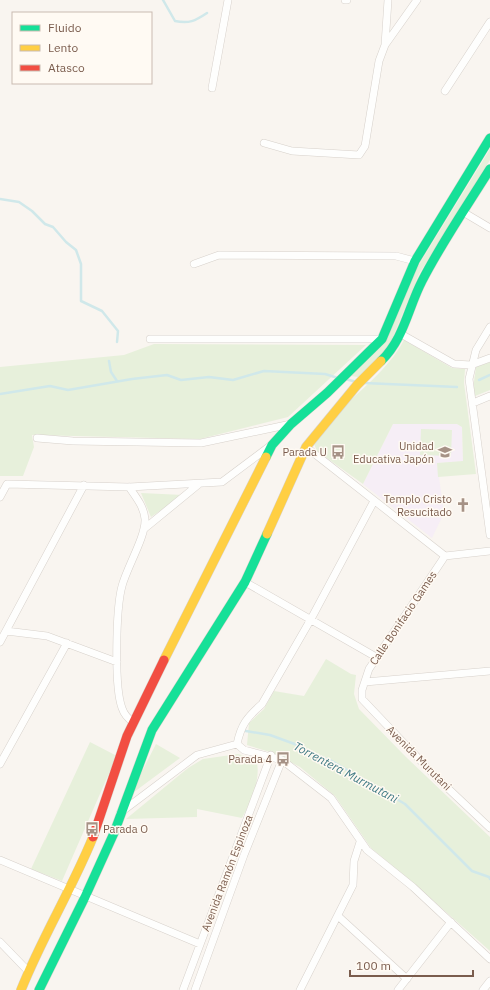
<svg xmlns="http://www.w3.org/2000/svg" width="490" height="990" viewBox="0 0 490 990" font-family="'IBM Plex Sans',sans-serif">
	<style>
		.education { fill: #f6eef6 }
		.green { fill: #e7f0db }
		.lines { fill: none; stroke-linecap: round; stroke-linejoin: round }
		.stream { stroke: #d0e8ea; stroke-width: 2.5 }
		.street-casing { stroke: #d7d1cb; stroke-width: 8 }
		.fast-casing { stroke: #d9d2cb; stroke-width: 10 }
		.slow-casing { stroke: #d9d2cb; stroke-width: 10 }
		.jam-casing { stroke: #d9d2cb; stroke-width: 10 }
		.street { stroke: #fefefd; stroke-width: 7 }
		.fast { stroke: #16e098; stroke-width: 9 }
		.slow { stroke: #ffcf43; stroke-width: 9 }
		.jam { stroke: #f24e42; stroke-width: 9 }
		.labels { text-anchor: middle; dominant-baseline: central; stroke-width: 3; stroke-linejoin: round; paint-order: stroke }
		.poi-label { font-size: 11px; fill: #7a5c4d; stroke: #fffaf3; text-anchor: end }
		.street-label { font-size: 11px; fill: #7a5c4d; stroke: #fffaf3 }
		.water-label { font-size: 12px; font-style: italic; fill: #437c86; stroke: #fffaf3 }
	</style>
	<rect width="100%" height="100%" fill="#f9f5f0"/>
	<path class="education" d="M393 424H457L462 427 463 462 437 463 444 513 432 538 363 484Z"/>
	<path class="green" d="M490 149V160L419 274 390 344 382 356 358 377 351 376 379 348 417 268Z
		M404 340 452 368 465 369 464 383 476 474 438 477 437 463 463 461 462 427 457 424H393L363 484 317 451 314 444C321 434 328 423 336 414 360 390 388 370 404 340Z
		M154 344 366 345 288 417 200 439 32 435 34 447 23 476H0V367L124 355Z
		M490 362V390L475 396 473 389 476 367Z
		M421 429 452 430 451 456 420 455Z
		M141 493 183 495 151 517Z
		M326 659 351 674 356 675 354 694 359 709 406 757 490 837V951L411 881 371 848 335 796 300 767 273 753 247 745 249 723 264 709 274 691 304 696Z
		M90 742 115 755 113 764 62 881 31 869Z
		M156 744 180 758 130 795Z
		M238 754 256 759C262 777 251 802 242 818L197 809V817L126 819 188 768 203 759Z"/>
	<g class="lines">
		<path class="stream" d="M163 0 175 21C189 24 195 21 207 13
			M0 199 19 202 32 211 45 224 53 227 66 242 76 250 81 264V301L102 311 118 331 117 342
			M109 361 111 372 117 381
			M345 379 357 382
			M479 380 490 375
			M364 383 457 387
			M0 394 50 386 68 390 132 379 167 375 181 380 209 377 233 380 264 371 325 374 338 378
			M246 731 270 735 300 746 317 756 330 760 405 804 472 871 489 877 490 879"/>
		<defs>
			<path id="street" d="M345 0H347
				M385 45 417 0
				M212 88 228 0
				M445 91 490 22
				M264 143 292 151 359 155 365 146 379 61 385 45 388 0
				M463 212 490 228
				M194 264 219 255 396 256 415 261
				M490 327 476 350 469 379 490 535
				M401 334 454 364 471 365 490 358
				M150 339H382
				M473 403 490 396
				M37 438 73 441 201 443 291 424
				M306 447 445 556
				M129 487C136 497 144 507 145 519 146 536 127 567 122 586 116 608 114 687 122 708 124 714 127 718 133 722
				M0 497 7 484 129 487 222 482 270 446
				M374 501 311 619 262 704C247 717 241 725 237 744L244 750 282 760 331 798 367 850 413 887 490 959
				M144 529 199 484
				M445 556 369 669 362 690V699L437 778 490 828
				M445 556 490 551
				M245 582 376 657
				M6 631 47 636 117 662
				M0 642 84 485
				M365 682 490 671
				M0 764 67 643
				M120 813 197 755 237 744
				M0 860 200 944
				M338 916 407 979
				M0 942 28 971
				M183 990 271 755
				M195 990 244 855 282 760
				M300 990 353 885 354 861 360 842
				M398 990 451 922
				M483 990 490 981"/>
			<path id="fast" d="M381 361C404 339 408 308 422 281 442 242 467 206 490 169
				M266 457 272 445 291 424 327 393 382 339 415 261 490 138
				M39 990 85 897 114 833 152 730 245 582 267 534"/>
			<path id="slow" d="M267 534 306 447 357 385 381 361
				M164 660 266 457
				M21 990C42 937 72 889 93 837"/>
			<path id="jam" d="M93 837 127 736 164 660"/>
		</defs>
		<use href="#street" class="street-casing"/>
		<use href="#fast" class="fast-casing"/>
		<use href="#slow" class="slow-casing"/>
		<use href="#jam" class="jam-casing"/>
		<use href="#street" class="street"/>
		<use href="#fast" class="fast"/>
		<use href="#slow" class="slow"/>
		<use href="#jam" class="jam"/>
	</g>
	<defs>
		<symbol id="bus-bare" viewBox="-9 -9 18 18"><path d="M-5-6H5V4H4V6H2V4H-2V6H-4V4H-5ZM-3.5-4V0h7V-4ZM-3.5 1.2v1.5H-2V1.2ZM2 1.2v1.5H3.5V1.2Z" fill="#a69286" stroke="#fffaf3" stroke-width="2.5" paint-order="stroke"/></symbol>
		<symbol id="school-bare" viewBox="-9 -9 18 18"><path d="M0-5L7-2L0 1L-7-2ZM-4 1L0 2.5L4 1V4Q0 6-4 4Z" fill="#a69286" stroke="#fffaf3" stroke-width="2.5" paint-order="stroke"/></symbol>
		<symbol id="church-bare" viewBox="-9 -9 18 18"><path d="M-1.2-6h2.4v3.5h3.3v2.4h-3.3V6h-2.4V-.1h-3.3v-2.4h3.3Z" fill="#a69286" stroke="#fffaf3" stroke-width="2.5" paint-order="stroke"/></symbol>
	</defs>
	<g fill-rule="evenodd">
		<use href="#bus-bare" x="328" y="442" width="20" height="20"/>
		<use href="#school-bare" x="435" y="442" width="20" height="20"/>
		<use href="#church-bare" x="453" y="495" width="20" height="20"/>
		<use href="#bus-bare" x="273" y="749" width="20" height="20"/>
		<use href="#bus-bare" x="82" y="819" width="20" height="20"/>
	</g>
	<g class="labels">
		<g class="poi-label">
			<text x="434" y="446">Unidad<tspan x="434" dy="13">Educativa Japón</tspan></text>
			<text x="327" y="452">Parada U</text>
			<text x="452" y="499">Templo Cristo<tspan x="452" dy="13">Resucitado</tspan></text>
			<text x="272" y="759">Parada 4</text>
			<text x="103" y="829" text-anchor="start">Parada O</text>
		</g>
		<g class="street-label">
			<text transform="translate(403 618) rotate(-56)">Calle Bonifacio Games</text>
			<text transform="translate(419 758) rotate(45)">Avenida Murutani</text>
			<text transform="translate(227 873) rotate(-69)">Avenida Ramón Espinoza</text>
		</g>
		<g class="water-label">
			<text transform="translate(346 772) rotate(28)">Torrentera Murmutani</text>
		</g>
	</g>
	<rect x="12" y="12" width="140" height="72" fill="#fffaf3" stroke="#cabbb1"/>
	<rect x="20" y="25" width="20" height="6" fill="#16e098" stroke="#cabbb1"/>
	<text x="48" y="32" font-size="12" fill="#7a5c4d">Fluido</text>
	<rect x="20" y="45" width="20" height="6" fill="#ffcf43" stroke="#cabbb1"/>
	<text x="48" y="52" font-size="12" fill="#7a5c4d">Lento</text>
	<rect x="20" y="65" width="20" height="6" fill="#f24e42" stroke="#cabbb1"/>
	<text x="48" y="72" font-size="12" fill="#7a5c4d">Atasco</text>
	<path d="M350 970v6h123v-6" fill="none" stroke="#7a5c4d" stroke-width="2"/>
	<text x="356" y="970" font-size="12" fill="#7a5c4d" stroke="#fffaf3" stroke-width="3" paint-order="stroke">100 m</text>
</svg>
